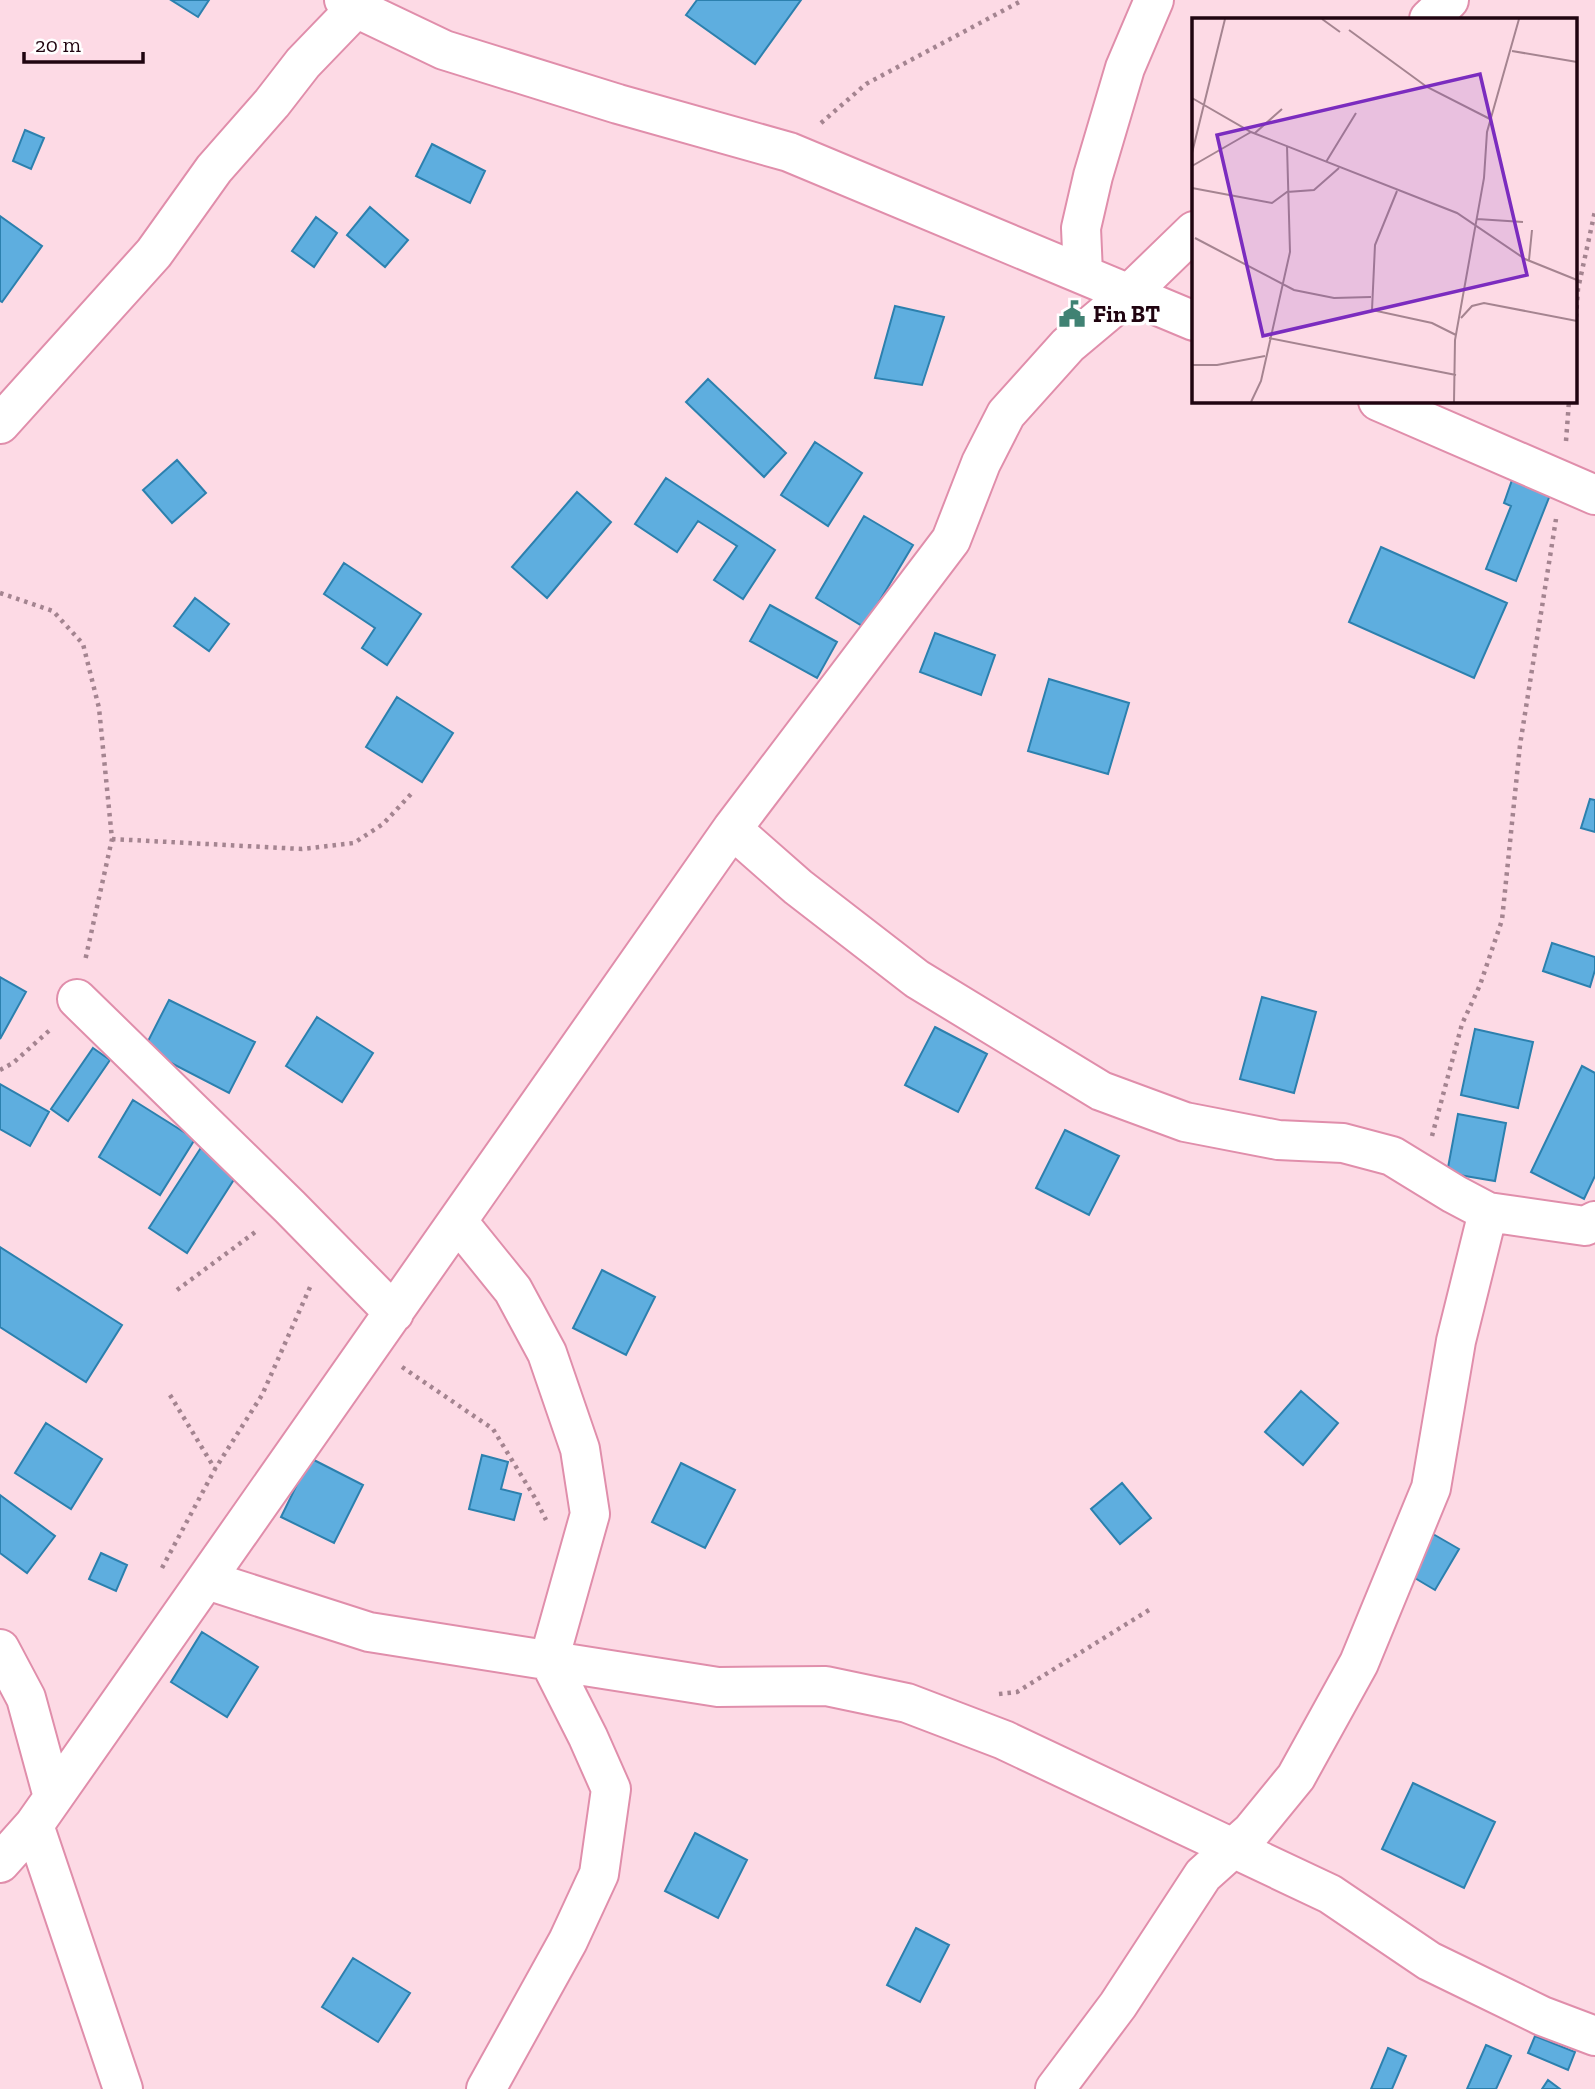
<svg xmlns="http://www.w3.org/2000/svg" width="1595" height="2089" viewBox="0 0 1595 2089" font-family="'Zilla Slab',serif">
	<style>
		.building { fill: #5eaedf; stroke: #2c80ae; stroke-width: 2 }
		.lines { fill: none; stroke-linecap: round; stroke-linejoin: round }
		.minor-casing { stroke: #e08eab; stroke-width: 42 }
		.path { stroke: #a48490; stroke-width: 4.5; stroke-dasharray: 3.5 5; stroke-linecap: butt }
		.minor { stroke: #fff; stroke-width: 38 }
		.labels { text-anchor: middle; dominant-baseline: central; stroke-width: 7; stroke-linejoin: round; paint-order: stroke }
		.poi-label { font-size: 23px; font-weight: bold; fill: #200410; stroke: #fff; text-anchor: start }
		.inset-road { fill: none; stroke: #a58490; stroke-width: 2 }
		.view { fill: #7b2cbf; fill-opacity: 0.15; stroke: #7b2cbf; stroke-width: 3.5 }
		.inset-edge { fill: none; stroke: #200410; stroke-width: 3.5 }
	</style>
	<rect width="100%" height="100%" fill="#fddae5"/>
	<path class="building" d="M171 0H209L198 17Z
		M697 0H801L755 64 686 15Z
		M25 130 44 138 31 169 13 161Z
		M432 144 485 171 470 203 416 176Z
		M370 207 408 240 385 267 347 235Z
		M0 216 42 246 2 302 0 301Z
		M316 217 337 233 314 267 292 251Z
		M895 306 944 317 922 385 875 378Z
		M708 379 786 453 764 477 686 402Z
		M815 442 862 473 828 526 781 495Z
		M177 460 206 493 172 523 143 490Z
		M666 478 775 550 743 599 714 580 737 546 698 521 677 552 635 524Z
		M1512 480 1550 495 1516 581 1486 569 1511 506 1504 503Z
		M577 492 611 522 547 598 512 567Z
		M864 516 913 545 864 627 816 598Z
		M1381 547 1507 603 1474 678 1349 622Z
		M344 563 421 614 387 665 362 648 375 628 324 594Z
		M195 598 229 624 209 651 174 626Z
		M770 605 837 642 817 678 750 641Z
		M935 633 995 655 981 695 920 672Z
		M1049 679 1129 703 1108 774 1028 751Z
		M397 697 453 733 422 782 366 747Z
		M1590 799 1595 800V832L1581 828Z
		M1552 943 1595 957V970L1590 987 1543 971Z
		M0 977 26 992 0 1039Z
		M1262 997 1316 1012 1294 1093 1240 1079Z
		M169 1000 255 1042 229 1093 144 1049Z
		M317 1017 373 1053 342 1102 286 1066Z
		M935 1027 987 1054 958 1112 905 1085Z
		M1475 1029 1533 1042 1518 1108 1461 1095Z
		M93 1048 110 1060 68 1121 51 1109Z
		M1582 1066 1595 1073V1176L1584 1199 1531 1172Z
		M0 1084 49 1112 30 1146 0 1129Z
		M133 1100 195 1139 160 1195 99 1157Z
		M1458 1114 1506 1123 1495 1181 1447 1173Z
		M1065 1130 1119 1156 1089 1215 1036 1188Z
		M202 1146 240 1170 187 1253 149 1228Z
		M0 1247 122 1325 86 1382 0 1327Z
		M602 1270 655 1297 626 1355 573 1328Z
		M1301 1391 1338 1423 1303 1465 1265 1432Z
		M46 1423 102 1459 71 1509 15 1473Z
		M482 1455 508 1462 501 1489 521 1494 514 1520 469 1509Z
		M310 1458 363 1485 334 1543 281 1517Z
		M681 1463 735 1490 705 1548 652 1522Z
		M1122 1483 1151 1518 1120 1544 1091 1509Z
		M0 1495 55 1536 27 1573 0 1553Z
		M1433 1534 1459 1549 1435 1590 1408 1574Z
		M101 1553 127 1565 116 1591 89 1579Z
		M202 1632 258 1667 227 1717 171 1682Z
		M1413 1783 1495 1822 1464 1888 1382 1849Z
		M695 1833 747 1860 718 1918 665 1891Z
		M916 1928 949 1945 920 2002 887 1985Z
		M353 1958 410 1993 378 2042 322 2007Z
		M1535 2036 1575 2052 1568 2070 1528 2053Z
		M1486 2045 1511 2056 1496 2089H1467Z
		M1388 2048 1406 2056 1392 2089H1371Z
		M1548 2080 1560 2089H1542Z"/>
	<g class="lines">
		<defs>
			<path id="minor" d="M344 0 356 8 444 50 618 104 789 152 1194 321
				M1429 19 1449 0
				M1083 273 1081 228 1093 176 1125 68 1154 0
				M1378 401 1595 495
				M0 424 154 253 214 169 272 103 303 63 356 8
				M732 829 798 887 917 979 1101 1091 1185 1122 1278 1140 1343 1143 1392 1156 1454 1194 1488 1212 1585 1226 1595 1221
				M77 999 290 1207 394 1313
				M458 1222 513 1290 547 1353 580 1449 590 1514 549 1660 588 1737 611 1789 599 1874 568 1941 486 2089
				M207 1580 369 1632 718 1687 826 1686 907 1703 1004 1740 1330 1894 1429 1961 1542 2016 1595 2036
				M0 1649 26 1698 53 1797
				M34 1825 123 2089
				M0 1863 34 1825 732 829 951 540 981 463 1006 414 1068 345 1130 293 1194 231
				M1055 2089 1118 2005 1203 1875 1251 1832 1296 1777 1359 1663 1431 1488 1456 1341 1488 1212"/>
		</defs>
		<use href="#minor" class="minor-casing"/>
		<path class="path" d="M821 123 866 84 1023 0
			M1576 317 1578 289 1595 211
			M1566 441 1569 401
			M0 593 53 611 83 644 99 708 112 839 85 961
			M112 839 302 849 354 843 383 824 412 793
			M0 1070 13 1063 51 1029
			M1432 1136 1462 1024 1480 985 1502 920 1520 745 1556 519
			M177 1290 258 1230
			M402 1367 493 1429 535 1498 546 1520
			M170 1395 215 1469
			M162 1568 215 1469 262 1395 311 1285
			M999 1694 1017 1692 1149 1610"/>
		<use href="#minor" class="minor"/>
	</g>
	<defs>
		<symbol id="civic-bare" viewBox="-9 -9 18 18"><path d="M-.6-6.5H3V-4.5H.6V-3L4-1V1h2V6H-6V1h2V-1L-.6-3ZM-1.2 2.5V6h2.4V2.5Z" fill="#408273" stroke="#fff" stroke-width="2.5" paint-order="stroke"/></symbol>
	</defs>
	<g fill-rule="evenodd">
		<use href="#civic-bare" x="1053" y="295" width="38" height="38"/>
	</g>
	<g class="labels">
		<g class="poi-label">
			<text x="1093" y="314">Fin BT</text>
		</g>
	</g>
	<g transform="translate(1192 18)">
		<rect width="385" height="385" fill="#fddae5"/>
		<path class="inset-road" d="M130 1 148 14M157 12 235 69 298 101M320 33 385 44M0 80 59 114 265 195 333 241 385 262M63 115 90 91M0 135 33 1M134 144 164 95M0 148 59 114M0 170 80 185 95 174 122 172 147 150M205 173 183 227 180 292 240 305 264 317M285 201 331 204M3 220 102 272 142 280 179 279M337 242 340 212M269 300 280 288 292 285 385 303M77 320 264 357M0 347H25L73 338M59 384 69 363 98 234 95 128M262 384 263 322 292 160 295 114 327 1"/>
		<path class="view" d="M288 56 335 257 71 318 25 117Z"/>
		<rect width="385" height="385" class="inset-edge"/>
	</g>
	<path d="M24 52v10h119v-10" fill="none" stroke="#200410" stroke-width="3.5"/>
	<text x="35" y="52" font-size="21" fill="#200410" stroke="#ffffff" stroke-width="5" paint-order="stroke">20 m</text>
</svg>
